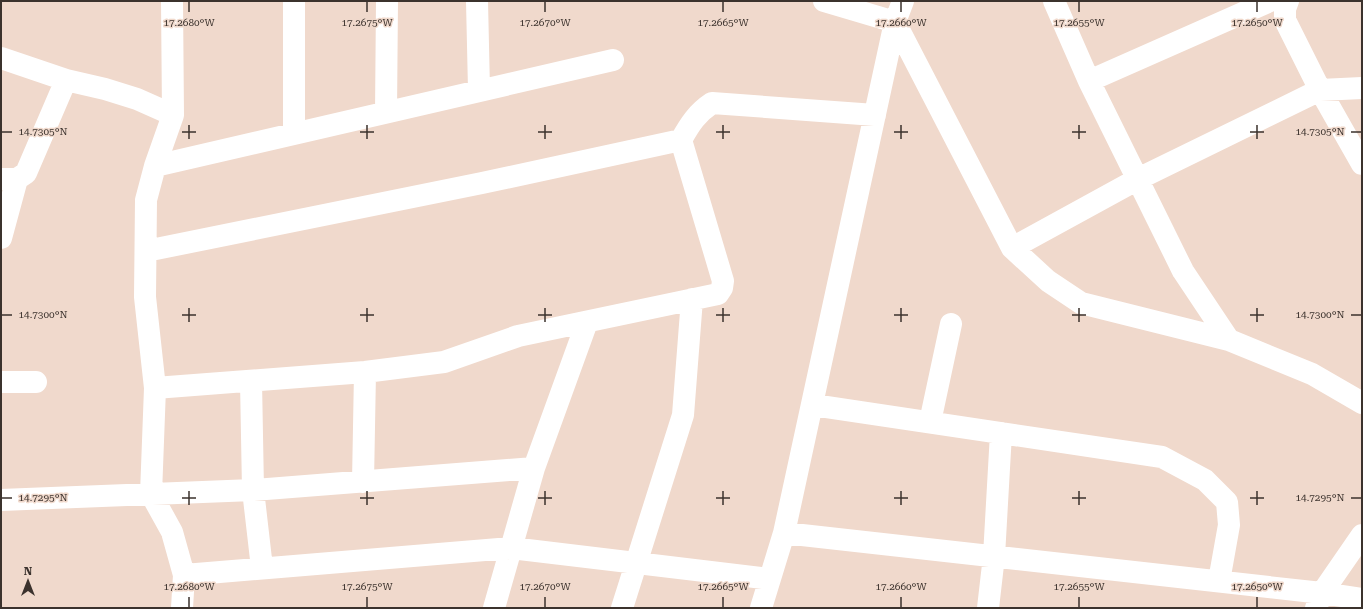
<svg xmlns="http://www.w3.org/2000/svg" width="1363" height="609" viewBox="0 0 1363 609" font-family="'Roboto Serif',serif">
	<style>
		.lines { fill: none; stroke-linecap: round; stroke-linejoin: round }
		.minor { stroke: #fff; stroke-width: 22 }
		.ticks { fill: none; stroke: #3b322d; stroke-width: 1.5 }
		.ticks-label { font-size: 10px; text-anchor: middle; fill: #3b322d; stroke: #f0d9cc; stroke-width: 3; stroke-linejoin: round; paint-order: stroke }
	</style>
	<rect width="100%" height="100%" fill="#f0d9cc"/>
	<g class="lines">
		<path class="minor" d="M172 1 173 115 155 166 146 200 145 297 155 388 151 494 172 532 184 575 182 608
			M477 1 479 90
			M824 1 895 22 1012 248 1048 281 1081 303 1229 340
			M1054 1 1089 81 1183 271 1229 340 1312 374 1362 403
			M1288 1 1285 9V20L1320 90 1362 164
			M1 58 66 80 105 89 137 99 173 115
			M1089 81 1270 1
			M386 112 387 1
			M294 133V1
			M155 166 613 60
			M1 179H17L26 173 66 80
			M1 238 17 179
			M1012 248 1138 179 1320 90 1362 88
			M146 251 482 183 681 140
			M251 381 253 490 262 568
			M1 382H36
			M155 388 365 372 444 362 518 336 718 294 722 288 723 281 681 140C690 124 697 113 712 103L875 115
			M813 405 1162 457 1205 480 1227 502 1229 525 1219 581
			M930 422 951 324
			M363 482 365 372
			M1 500 253 490 534 468
			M784 533 1322 593 1362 599
			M184 575 511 548 770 579
			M494 608 534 468 587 322
			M622 608 683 415 692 299
			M761 608 784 533 895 22 903 1
			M988 608 994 556 1001 433
			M1316 608 1322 593 1362 535"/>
	</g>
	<path class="ticks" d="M189 2V12M367 2V12M545 2V12M723 2V12M901 2V12M1079 2V12M1257 2V12M189 125V139M367 125V139M545 125V139M723 125V139M901 125V139M1079 125V139M1257 125V139M2 132H12M182 132H196M360 132H374M538 132H552M716 132H730M894 132H908M1072 132H1086M1250 132H1264M1351 132H1361M189 308V322M367 308V322M545 308V322M723 308V322M901 308V322M1079 308V322M1257 308V322M2 315H12M182 315H196M360 315H374M538 315H552M716 315H730M894 315H908M1072 315H1086M1250 315H1264M1351 315H1361M189 491V505M367 491V505M545 491V505M723 491V505M901 491V505M1079 491V505M1257 491V505M2 498H12M182 498H196M360 498H374M538 498H552M716 498H730M894 498H908M1072 498H1086M1250 498H1264M1351 498H1361M189 597V607M367 597V607M545 597V607M723 597V607M901 597V607M1079 597V607M1257 597V607"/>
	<g class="ticks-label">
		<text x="189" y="26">17.2680°W</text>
		<text x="367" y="26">17.2675°W</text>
		<text x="545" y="26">17.2670°W</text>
		<text x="723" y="26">17.2665°W</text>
		<text x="901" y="26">17.2660°W</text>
		<text x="1079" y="26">17.2655°W</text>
		<text x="1257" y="26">17.2650°W</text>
		<text x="43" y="135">14.7305°N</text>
		<text x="1320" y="135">14.7305°N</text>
		<text x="43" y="318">14.7300°N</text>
		<text x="1320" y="318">14.7300°N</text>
		<text x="43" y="501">14.7295°N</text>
		<text x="1320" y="501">14.7295°N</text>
		<text x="189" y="590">17.2680°W</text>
		<text x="367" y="590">17.2675°W</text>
		<text x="545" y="590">17.2670°W</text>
		<text x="723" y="590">17.2665°W</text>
		<text x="901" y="590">17.2660°W</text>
		<text x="1079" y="590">17.2655°W</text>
		<text x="1257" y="590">17.2650°W</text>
	</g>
	<rect width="1363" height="609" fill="none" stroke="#3b322d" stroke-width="4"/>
	<g transform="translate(28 581)" stroke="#f0d9cc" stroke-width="3" paint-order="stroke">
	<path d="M0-3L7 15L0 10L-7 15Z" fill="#3b322d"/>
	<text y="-6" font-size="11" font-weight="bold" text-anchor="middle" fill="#3b322d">N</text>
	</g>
</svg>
